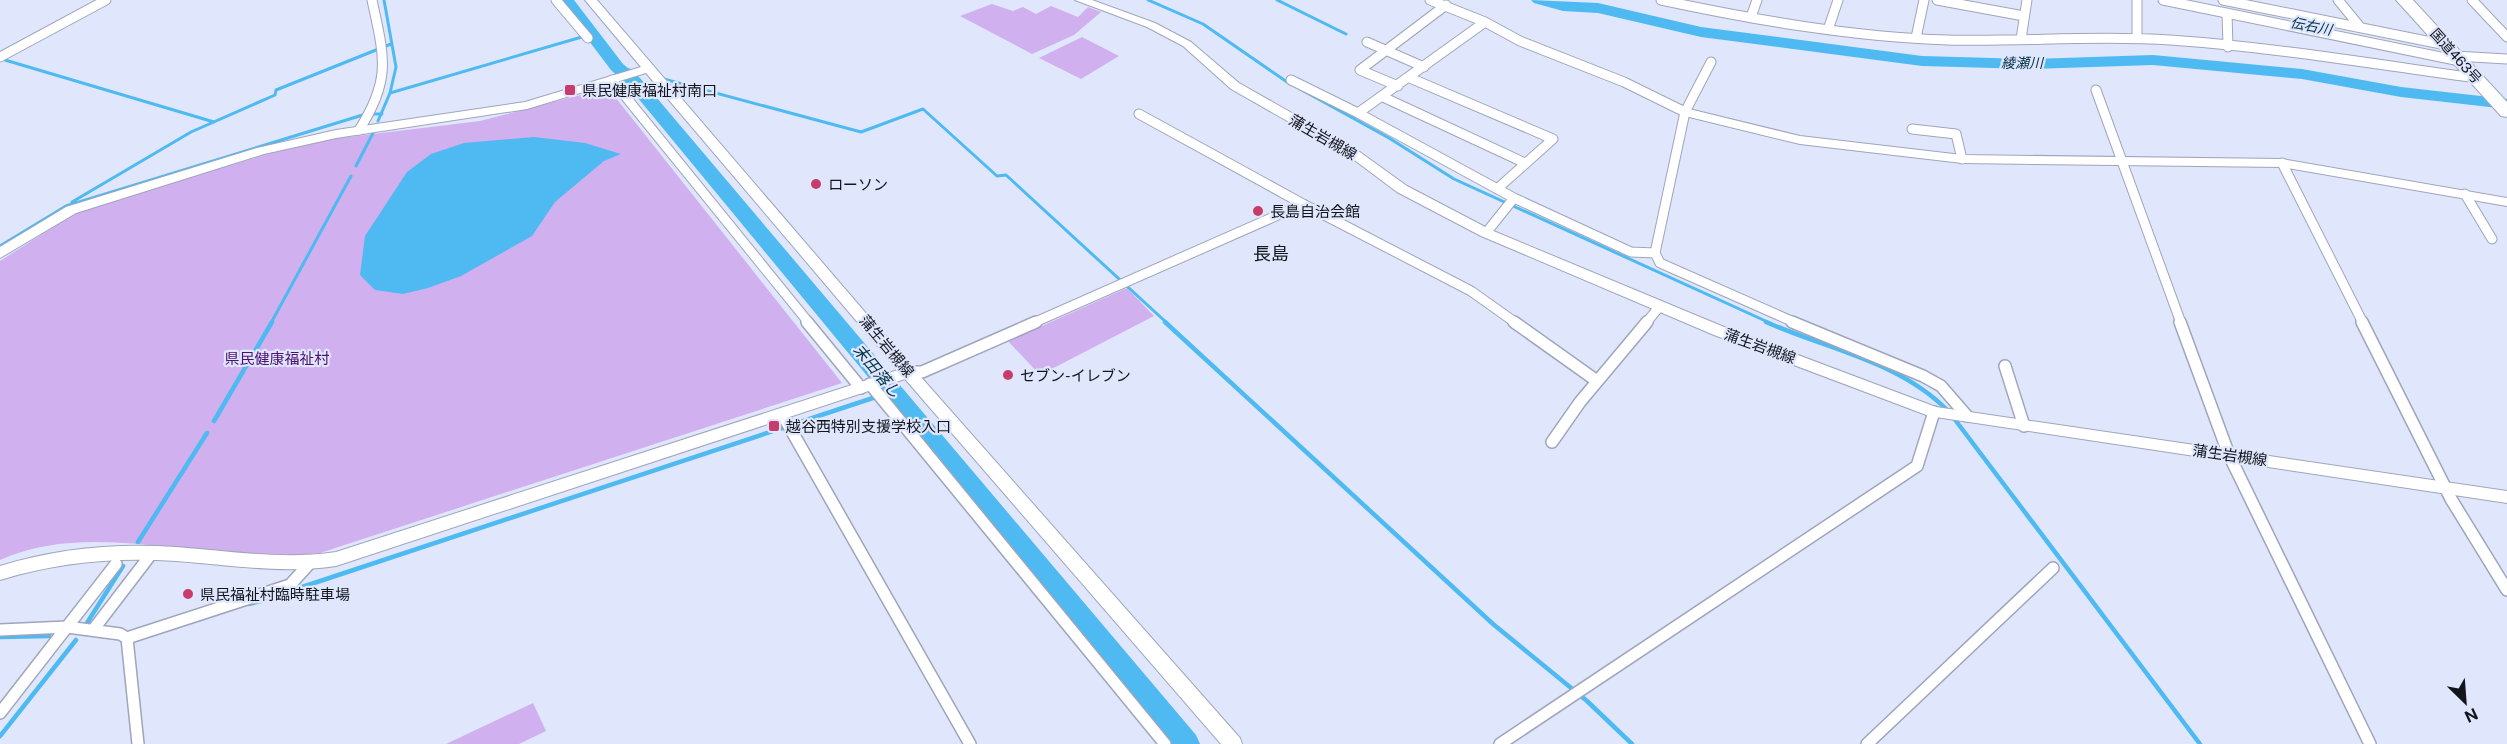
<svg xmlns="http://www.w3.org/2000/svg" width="2507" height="744" viewBox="0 0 2507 744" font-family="'Public Sans','Noto Sans JP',sans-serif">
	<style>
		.green { fill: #d0b0ee }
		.water { fill: #4ebaf1 }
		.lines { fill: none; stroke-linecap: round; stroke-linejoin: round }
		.stream-far1 { stroke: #4ebaf1; stroke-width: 3 }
		.stream { stroke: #4ebaf1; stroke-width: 4.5 }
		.river { fill: #4ebaf1; fill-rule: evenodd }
		.street-far1-casing { stroke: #9fa5ba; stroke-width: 11 }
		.street-casing { stroke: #9fa5ba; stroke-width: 14 }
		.secondary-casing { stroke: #9fa5ba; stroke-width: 2 }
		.highway-casing { stroke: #9fa5ba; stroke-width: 2 }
		.street-far1 { stroke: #fff; stroke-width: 9 }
		.street { stroke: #fff; stroke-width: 11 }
		.secondary { fill: #fff; fill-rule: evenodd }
		.highway { fill: #fff; fill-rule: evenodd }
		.poi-dot { fill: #c83c6c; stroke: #e0e7fd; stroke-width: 2 }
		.labels { text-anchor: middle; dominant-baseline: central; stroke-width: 4.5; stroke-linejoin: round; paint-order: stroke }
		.far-water-label { font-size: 14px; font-style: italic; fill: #003147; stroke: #e0e7fd }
		.far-street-label { font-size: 14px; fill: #12151c; stroke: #e0e7fd }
		.poi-label { font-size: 15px; fill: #12151c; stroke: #e0e7fd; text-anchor: start }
		.street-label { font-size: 15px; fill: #12151c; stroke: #e0e7fd }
		.park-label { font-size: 15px; fill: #4e1073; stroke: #e0e7fd }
		.water-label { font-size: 16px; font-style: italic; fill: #003147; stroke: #e0e7fd }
		.quarter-label { font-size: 18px; fill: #12151c; stroke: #e0e7fd }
	</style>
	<rect width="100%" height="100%" fill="#e0e7fd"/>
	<path class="green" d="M992 4 1013 11 1023 7 1036 14 1051 6 1078 17 1088 7 1101 12 1074 35 1032 54 960 16Z
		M1082 37 1119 56 1081 79 1039 58Z
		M608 88 842 383 320 553C305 554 289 557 274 557 185 556 85 522 0 560V261L80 210 274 152 324 140 480 121Z
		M1127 288 1154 316 1040 375 1008 341Z
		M533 703 546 731 519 744H446Z"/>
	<path class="water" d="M534 137 585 143 621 154 604 161 555 202 532 236 461 276 428 288 403 294 375 290 360 275 365 236 407 172 431 154 464 143Z"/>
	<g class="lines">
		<path class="stream-far1" d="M1148 0 1203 24 1290 84
			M1277 0 1346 34
			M5 60 214 122
			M617 67 633 71
			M660 78 861 132 923 109 997 176 1006 175 1167 323
			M1300 89 1389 138 1454 179 1770 323
			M390 93 592 34
			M378 121 390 93 396 67 384 0
			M356 166 373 133
			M72 202 191 132 275 95 276 90 391 44
			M0 246 66 206 366 114H382
			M271 323 351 176"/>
		<path class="stream" d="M1165 322 1493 624 1587 701 1632 744
			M1766 322C1827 349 1901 362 1948 411
			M1953 417 2200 744
			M214 421 272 322
			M138 542 207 433
			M290 591 894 391
			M249 604 260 601
			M87 623 123 566
			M0 637 49 636
			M0 736 76 640"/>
		<path class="river" d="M558 0H574L623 64 640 78 1196 735 1200 744H1171L628 86 611 70Z
			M1531 0 1598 3 1701 27 1922 56 2029 59 2153 55 2302 69 2401 87 2507 99V109L2401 97 2302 79 2153 65 2029 69 1922 66 1701 37 1598 13 1563 11 1534 3Z"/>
		<defs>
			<path id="street-far1" d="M556 0 588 38
				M1430 0 1485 22 1520 41 1624 82 1685 112
				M1661 0C1755 20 1852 37 1948 40 2022 42 2096 35 2170 40 2273 47 2374 64 2476 78
				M1937 0 2024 16
				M2137 0V38
				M2163 0 2460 61
				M2223 0 2446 45
				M2338 0 2361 28
				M2472 0 2507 37
				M2227 13 2228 47
				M1751 17 1757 0
				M1829 27 1838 0
				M1916 38 1924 0
				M2021 39 2027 0
				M1367 42 1424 67
				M2455 56 2507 59
				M0 57 106 0
				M1711 62 1685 112 1655 253 1660 263 1796 323
				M1410 78 1553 139 1497 189
				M612 80 809 323
				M1291 80 1358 113 1514 198 1486 233
				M1398 86 1360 70 1446 5
				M2096 90 2181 323
				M1383 97 1525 163
				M1358 113 1485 22
				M1139 114 1303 204 1471 291 1516 323
				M1912 129 1956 134 1962 159
				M359 130C392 79 384 56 372 0
				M2282 163 2363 323
				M2465 194 2492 239
				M1514 198 1631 252 1655 253
				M1033 323 1303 204
				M1646 323 1660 306"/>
			<path id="street" d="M807 322 861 388
				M1514 322 1597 381
				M1792 322 1923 376 1941 386 1967 416
				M2180 322 2229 455 2370 744
				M2362 322 2451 499 2507 590
				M2005 366 2024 426
				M908 372H922L1036 322
				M870 384 1165 744
				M782 414 970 744
				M1552 442 1580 402 1647 322
				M0 630 67 627 120 634 127 638 290 585 309 564
				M93 630 152 553
				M127 638 138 744
				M0 713 116 564
				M1500 744 1917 466 1934 412
				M1867 744 2053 568"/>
			<path id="secondary" d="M585 0H597L913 368 1240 738 1242 744H1221L905 379 336 566C282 574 230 565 176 561 116 557 58 562 0 580V566C58 548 116 543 176 547 230 551 282 560 336 552L898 370 646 73 527 109 336 138 264 154 76 213 0 258V247L66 207 257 148 336 130 525 102 641 67Z
				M1075 0H1092L1155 23 1191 42 1239 83 1357 150 1407 186 1491 230 1724 327 1936 407 2507 491V503L1929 416 1714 335 1481 236 1397 192 1349 156 1231 89 1183 46 1147 27Z
				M1685 108 1800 136 1962 155 2282 159 2507 198V206L2282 167 1962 163 1800 144 1681 115V109Z"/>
			<path id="highway" d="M2396 0H2413L2507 102V117L2501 116Z"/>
		</defs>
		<use href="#street-far1" class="street-far1-casing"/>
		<use href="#street" class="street-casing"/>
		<use href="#secondary" class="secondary-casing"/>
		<use href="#highway" class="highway-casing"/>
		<use href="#street-far1" class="street-far1"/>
		<use href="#street" class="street"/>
		<use href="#secondary" class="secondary"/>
		<use href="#highway" class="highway"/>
	</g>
	<g class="poi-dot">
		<rect x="564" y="84" width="12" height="12" rx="3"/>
		<circle cx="816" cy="184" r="6"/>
		<circle cx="1258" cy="211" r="6"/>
		<circle cx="1008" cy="375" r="6"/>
		<rect x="768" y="420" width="12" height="12" rx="3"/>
		<circle cx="188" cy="594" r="6"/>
	</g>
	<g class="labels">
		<g class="far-water-label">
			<text transform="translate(2311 26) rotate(11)">伝右川</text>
			<text x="2022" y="63">綾瀬川</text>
		</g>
		<g class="far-street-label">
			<text transform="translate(2456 56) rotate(48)">国道463号</text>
		</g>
		<g class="poi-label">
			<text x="582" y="90">県民健康福祉村南口</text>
			<text x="828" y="184">ローソン</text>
			<text x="1270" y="211">長島自治会館</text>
			<text x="1020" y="375">セブン-イレブン</text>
			<text x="786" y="426">越谷西特別支援学校入口</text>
			<text x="200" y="594">県民福祉村臨時駐車場</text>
		</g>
		<g class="street-label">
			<text transform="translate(1323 137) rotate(30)">蒲生岩槻線</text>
			<text transform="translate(887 346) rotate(50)">蒲生岩槻線</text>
			<text transform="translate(1760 346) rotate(20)">蒲生岩槻線</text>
			<text transform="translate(2230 455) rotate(8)">蒲生岩槻線</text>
		</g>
		<g class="park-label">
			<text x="277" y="358">県民健康福祉村</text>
		</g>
		<g class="water-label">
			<text transform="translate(877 371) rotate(50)">末田落し</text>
		</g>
		<g class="quarter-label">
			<text x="1271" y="253">長島</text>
		</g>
	</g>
	<g transform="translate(2465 702) rotate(155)" stroke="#e0e7fd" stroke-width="4.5" paint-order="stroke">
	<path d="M0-4.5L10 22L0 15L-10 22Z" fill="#12151c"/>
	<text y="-9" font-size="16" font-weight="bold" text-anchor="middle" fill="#12151c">N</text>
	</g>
</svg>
